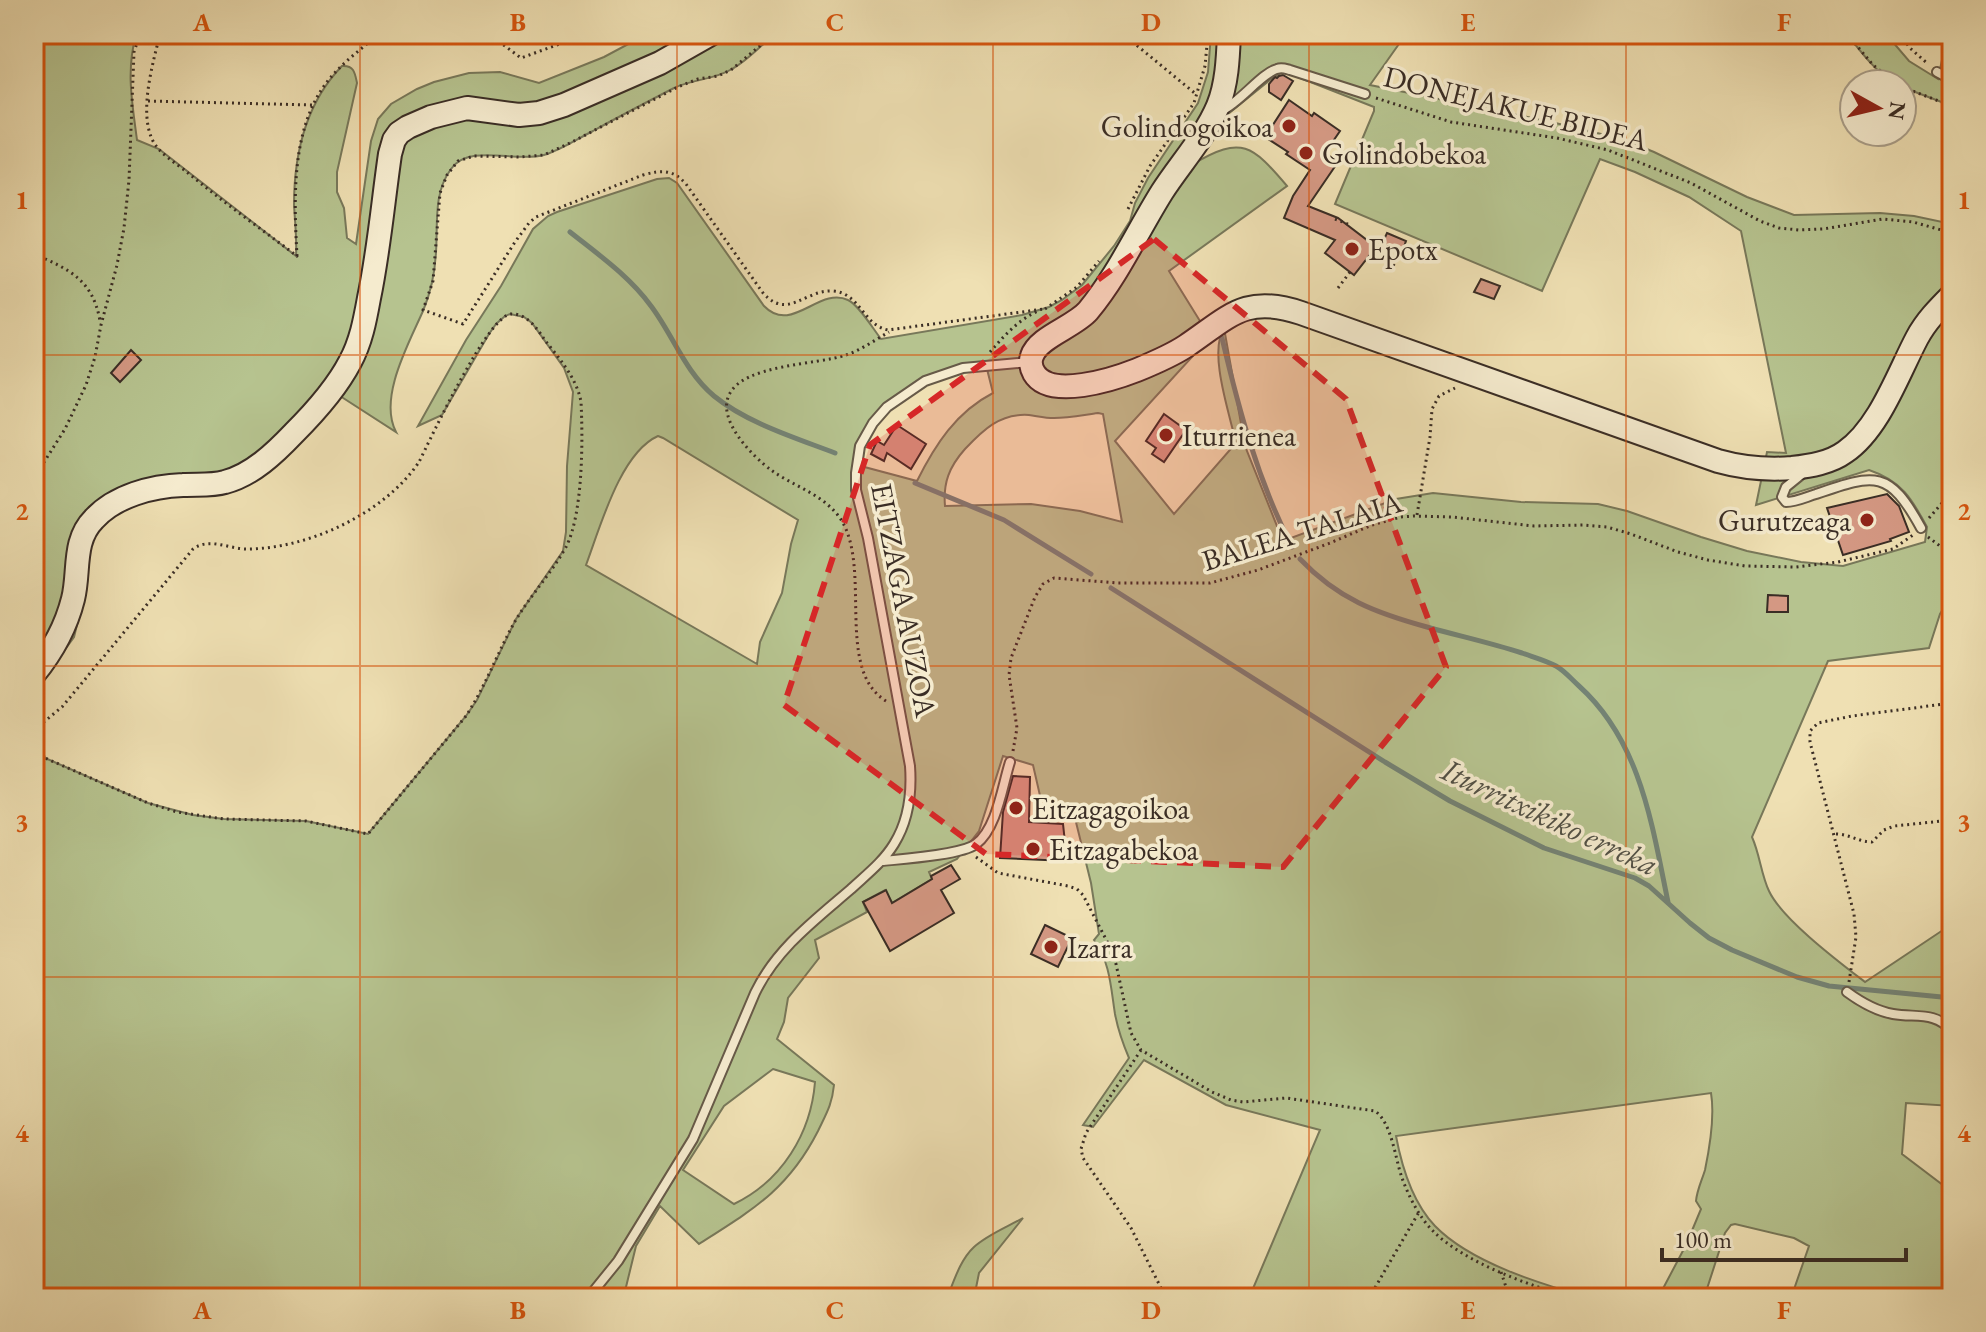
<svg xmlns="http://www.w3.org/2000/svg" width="1986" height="1332" viewBox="0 0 1986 1332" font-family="'EB Garamond',serif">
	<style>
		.green { fill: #b6c38f; stroke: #78785a; stroke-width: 2; fill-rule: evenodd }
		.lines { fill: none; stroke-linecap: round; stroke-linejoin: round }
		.stream { stroke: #748375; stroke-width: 5 }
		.building { fill: #d49883; stroke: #3a2d25; stroke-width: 2 }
		.lane-casing { stroke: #675a48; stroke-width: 12 }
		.secondary-casing { stroke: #3a2d25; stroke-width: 26 }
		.path { stroke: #3a2d25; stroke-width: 3; stroke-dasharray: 2 4; stroke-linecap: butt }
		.lane { stroke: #f5ebce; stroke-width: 8 }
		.secondary { stroke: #f5ebce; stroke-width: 22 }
		.marked { fill: #d62828; fill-opacity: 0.2; stroke: #d62828; stroke-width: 6; stroke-dasharray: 16 10; stroke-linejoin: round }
		.grid { fill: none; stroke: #d7550e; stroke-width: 2; stroke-opacity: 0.55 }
		.poi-dot { fill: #8f2418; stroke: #f5ebce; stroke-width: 3 }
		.labels { text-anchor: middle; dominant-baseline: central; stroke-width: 7; stroke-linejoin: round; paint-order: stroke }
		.street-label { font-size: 30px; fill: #3a2d25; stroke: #f5ebce }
		.poi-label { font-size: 30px; fill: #3a2d25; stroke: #f5ebce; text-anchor: start }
		.water-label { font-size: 32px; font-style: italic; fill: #525146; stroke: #f5ebce }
		.neatline { fill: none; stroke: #d7550e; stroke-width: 3 }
		.grid-label { font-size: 26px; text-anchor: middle; font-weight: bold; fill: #d7550e }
	</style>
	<rect width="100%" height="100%" fill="#efe0b3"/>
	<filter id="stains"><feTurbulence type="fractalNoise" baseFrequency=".0025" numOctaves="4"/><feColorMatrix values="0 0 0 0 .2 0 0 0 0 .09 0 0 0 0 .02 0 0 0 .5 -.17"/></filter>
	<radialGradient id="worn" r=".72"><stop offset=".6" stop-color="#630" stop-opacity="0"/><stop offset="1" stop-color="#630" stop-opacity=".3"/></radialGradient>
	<path class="green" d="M34 34H136C126 72 132 101 137 140L159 149 296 256C297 240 295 222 294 205 294 155 306 103 342 66 354 65 355 73 357 83L337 172V192L344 208 347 238 356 244 371 141 378 119 391 104 417 89 434 82 469 73 500 72 539 83 604 57 647 34H774C761 46 747 61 732 69 714 80 693 79 674 88 647 102 620 116 593 131 577 139 561 150 544 155 516 163 469 143 451 169 433 193 438 224 436 252 435 272 431 292 423 311 409 343 378 398 396 432L340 396 289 450 120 511 102 526 96 533 90 545 85 592 74 637 43 680 34 689Z
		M1211 34H1406L1370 85 1547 121 1622 139 1654 152 1747 197 1794 215 1880 213 1914 216 1952 224V595L1940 614 1929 648 1828 661 1752 837C1760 855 1761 874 1769 891 1782 919 1839 962 1865 982L1952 924V1106L1906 1103 1902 1154 1952 1192V1298H1791L1809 1246 1794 1238 1735 1224 1731 1225 1725 1233 1704 1298H1658L1686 1245 1701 1209 1696 1201C1697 1190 1702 1180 1705 1170 1710 1146 1715 1117 1711 1093L1396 1136C1402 1168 1412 1202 1435 1226 1471 1263 1541 1284 1590 1298H1249L1320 1130 1226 1105 1144 1060 1093 1127 1083 1125 1129 1058C1123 1044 1118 1030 1115 1014 1111 989 1110 961 1094 940L1099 934 1091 883 1073 810 1041 800 1033 765 1003 756 979 831 957 859 929 872 932 879 892 903 885 890 863 902 867 912 815 940 819 958 788 998 784 1022 777 1039 834 1085C832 1105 826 1114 818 1131 788 1190 752 1210 699 1244L660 1206 636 1246 626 1287 617 1298H34V724L45 758 148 803 193 815 224 819 306 821 368 834 466 716 477 700 516 619 563 551 566 532 567 466 573 392 564 368 532 323 524 317 510 314 505 316 496 324 489 334 442 415 418 426 466 340 501 286 533 229 548 216 557 212 657 179 669 178 677 183 764 306C792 335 819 286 848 300 859 305 873 329 881 339L1022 315 1049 307 1062 300 1082 285 1114 246 1130 221 1135 203 1148 178 1198 103 1208 72ZM1281 73 1290 74 1374 107V111L1335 204 1542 291 1600 159 1635 172 1689 197 1741 231 1786 453 1767 452 1756 505 1869 470C1902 481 1912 499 1927 527L1925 542 1843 566 1801 562 1747 551 1701 537 1627 511 1598 504 1521 502 1433 493 1396 499 1283 541 1245 446 1224 328C1208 352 1230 415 1236 443L1174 514 1115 441 1203 345 1200 321 1169 271 1287 186C1252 145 1242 135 1193 164L1212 127 1270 80ZM986 365 993 393C956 412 935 445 917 481L857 465 873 423 925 381ZM1098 413 1103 414 1122 522 1080 511 1031 504 945 506C943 483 949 467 965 449 983 430 1000 413 1029 415 1037 416 1045 418 1054 418 1068 418 1083 415 1098 413ZM658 436 663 438 798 520 791 544 782 593 760 642 757 664 586 565C600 528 620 453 658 436ZM773 1069 815 1082C811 1133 782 1181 734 1204L683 1170 724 1106Z
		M1847 34H1886L1909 61 1938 79 1942 60 1943 34H1952V106L1902 87V84C1882 82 1859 49 1847 34Z
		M1023 1218 979 1273 974 1298H947C954 1281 960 1260 974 1247 987 1235 1007 1227 1023 1218Z"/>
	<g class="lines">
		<path class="stream" d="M570 232C599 255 629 276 651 306 673 335 685 372 714 396 747 423 796 438 835 453
			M1222 338C1239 410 1258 481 1292 547
			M915 483 1004 520 1091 574
			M1300 559C1338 599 1376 613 1427 627 1459 636 1491 643 1522 653 1533 657 1545 660 1556 666 1565 671 1571 679 1579 686 1641 742 1652 825 1668 902
			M1111 588 1385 762 1450 801 1544 848 1635 878 1649 886 1690 923 1709 938 1732 950 1797 977 1829 986 1952 998"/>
	</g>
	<path class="building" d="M1283 75 1293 81 1281 100 1269 92V84L1275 77 1277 78 1279 76Z
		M1289 100 1312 116 1314 113 1340 131 1325 153 1338 162 1308 206 1338 218 1376 247 1354 275 1325 253 1335 240 1284 218 1293 196 1310 170 1286 154 1288 152 1265 137Z
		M1387 233 1406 241 1402 252 1382 244Z
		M1481 279 1500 286 1494 299 1474 292Z
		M131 350 141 360 120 382 111 373Z
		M1164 414 1186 430 1164 462 1152 454 1156 448 1146 441Z
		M897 425 926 444 911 469 887 453 884 461 871 454 877 441 884 445Z
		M1887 494 1899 506 1909 532 1890 539 1891 541 1843 555 1827 508Z
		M1768 595 1788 596V612H1767Z
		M1013 776 1030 777 1029 822 1063 824 1067 861 1000 858 1003 812Z
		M951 865 960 879 941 890 954 913 890 951 863 902 886 890 892 903 932 879 931 876Z
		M1045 925 1072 938 1058 967 1031 954Z"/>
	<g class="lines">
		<defs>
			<path id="lane" d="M1937 72 1952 80
				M1223 110C1241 101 1262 73 1277 69 1282 67 1286 69 1290 70L1365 94
				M1802 474 1786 487 1782 497 1786 502C1796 502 1806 497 1816 494 1876 473 1889 470 1921 528
				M882 861C902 859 962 855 976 844 997 828 1002 787 1010 762
				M1847 992C1862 1003 1876 1011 1893 1014 1916 1018 1935 1011 1952 1031
				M588 1298 618 1261 693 1139 755 993C776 949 815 920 851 889 866 875 883 862 894 844 909 820 912 794 910 766L868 538 856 490V473L860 446 873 423 887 407 925 381 963 368 1030 362"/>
			<path id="secondary" d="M1229 34C1228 58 1227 84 1218 106 1205 137 1180 164 1162 192 1137 232 1118 275 1088 311 1074 327 1038 337 1032 356 1030 361 1031 368 1034 373 1050 400 1114 379 1137 370 1154 363 1171 356 1186 346 1229 317 1245 294 1301 313L1718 461C1743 468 1766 470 1792 468 1810 466 1830 463 1845 452 1879 429 1898 374 1917 338 1926 321 1939 308 1952 295
				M34 674C52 652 66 627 73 599 80 572 72 541 94 519 115 496 152 486 183 485 197 484 211 486 225 482 252 475 275 453 294 433 315 412 336 389 350 362 361 342 365 320 369 298 379 250 383 202 390 154L394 140 399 133 408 127 431 117 467 108 519 115 539 113 564 105 660 63 711 34"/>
		</defs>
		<use href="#lane" class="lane-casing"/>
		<use href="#secondary" class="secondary-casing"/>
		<path class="path" d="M160 34C153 63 139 110 152 139 158 153 176 163 188 173 223 202 261 229 297 256 294 201 291 133 324 86 339 65 360 50 379 34
			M489 34 521 58 587 34
			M774 34 731 70 718 76 698 79 678 87 570 143 544 155 520 157 474 156 458 161 447 175 440 193 433 281 423 310 463 324 515 242 529 223 536 217 643 175C661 170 673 169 686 184L763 293C788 321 805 289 833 291 860 293 863 325 888 330L1044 309
			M1123 34 1197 95
			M1847 34 1873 65 1897 84
			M1900 34 1910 48 1928 64
			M1902 87 1952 106
			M1376 98 1451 122 1557 138 1608 150 1691 183 1760 221 1779 228 1799 230 1823 229 1883 219 1913 222 1952 233
			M148 101 312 105
			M1128 209 1150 166 1194 103 1205 66 1208 34
			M1335 219 1350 225 1349 226
			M1374 250 1396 267
			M34 254C69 269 93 280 100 321
			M1338 288 1350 272
			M1045 309 1077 287 1099 261
			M990 352C1004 336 1018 320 1038 311
			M34 478 65 429 86 385 95 357 101 325 117 265 124 228 129 180 134 52 140 34
			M1417 515 1430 437 1432 409 1439 396 1455 388
			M1929 518 1942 503 1952 485
			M1928 537 1952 555
			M34 560 43 595 42 625
			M886 701C834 669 873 567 840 518 823 494 793 486 771 470 752 456 717 420 729 395 743 364 817 365 846 355 861 350 875 340 889 332
			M1949 703 1952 715
			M34 730 62 707 193 549C209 537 229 549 247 549 308 549 385 513 419 462 431 438 488 315 511 314 526 313 537 328 544 339 558 357 577 378 581 402 583 439 583 514 566 547 551 574 529 597 514 623 497 654 485 687 466 716L368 834 306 821 224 819 177 812 148 803 45 758
			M1013 751 1017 728 1009 675 1011 658 1035 597 1043 584 1054 578 1118 583H1210L1258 570 1330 543 1372 525 1401 517 1414 516 1452 517 1534 526 1583 525 1607 527 1631 534 1678 552 1708 560 1745 566 1796 567 1838 562 1893 549 1913 535
			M1836 834C1849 834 1859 842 1872 842L1884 830 1894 826 1952 820
			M976 857 998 873 1068 886 1077 889 1083 895 1110 947 1116 964 1131 1033 1141 1050 1212 1092 1231 1100 1243 1102 1286 1098 1375 1111C1392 1123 1395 1158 1402 1178 1409 1197 1419 1217 1433 1231 1465 1263 1529 1285 1572 1298
			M1849 982 1856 937 1854 914 1810 742V731L1818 723 1852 716 1952 703
			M1141 1050 1086 1133 1081 1149 1083 1158 1131 1228 1166 1298
			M1501 1272 1506 1287 1517 1298
			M1369 1298 1419 1212"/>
		<use href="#lane" class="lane"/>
		<use href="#secondary" class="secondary"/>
	</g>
	<path class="marked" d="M1154 239 1346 399 1446 667 1283 867 986 854 784 705 870 445Z"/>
	<path class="grid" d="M360 34V1298M677 34V1298M993 34V1298M1309 34V1298M1626 34V1298M34 355H1952M34 666H1952M34 977H1952"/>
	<g class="poi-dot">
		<circle cx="1289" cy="126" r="8"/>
		<circle cx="1306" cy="153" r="8"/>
		<circle cx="1352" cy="249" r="8"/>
		<circle cx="1166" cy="435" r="8"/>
		<circle cx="1867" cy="520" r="8"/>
		<circle cx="1016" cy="808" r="8"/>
		<circle cx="1033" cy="849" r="8"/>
		<circle cx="1051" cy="947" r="8"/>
	</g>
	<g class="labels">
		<g class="street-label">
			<text transform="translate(1516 108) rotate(14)">DONEJAKUE BIDEA</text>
			<text transform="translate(1302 531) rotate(-17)">BALEA TALAIA</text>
			<text transform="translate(904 600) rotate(79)">EITZAGA AUZOA</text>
		</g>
		<g class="poi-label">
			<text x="1273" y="126" text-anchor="end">Golindogoikoa</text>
			<text x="1322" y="153">Golindobekoa</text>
			<text x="1368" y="249">Epotx</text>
			<text x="1182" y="435">Iturrienea</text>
			<text x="1851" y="520" text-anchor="end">Gurutzeaga</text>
			<text x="1032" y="808">Eitzagagoikoa</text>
			<text x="1049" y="849">Eitzagabekoa</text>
			<text x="1067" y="947">Izarra</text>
		</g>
		<g class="water-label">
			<text transform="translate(1550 817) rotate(25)">Iturritxikiko erreka</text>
		</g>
	</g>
	<rect width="1986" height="1332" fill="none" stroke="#efe0b3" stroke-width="88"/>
	<g transform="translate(1878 108) rotate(98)"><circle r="38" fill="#f5ebce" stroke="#aa9f8a" stroke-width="2"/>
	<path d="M0-6L14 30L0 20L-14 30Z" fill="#8f2418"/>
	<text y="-12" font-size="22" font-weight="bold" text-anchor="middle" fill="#3a2d25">N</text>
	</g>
	<path d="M1662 1248v12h244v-12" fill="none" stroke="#3a2d25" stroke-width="4"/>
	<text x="1674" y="1248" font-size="24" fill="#3a2d25" stroke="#f5ebce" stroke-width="6" paint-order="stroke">100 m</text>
	<rect x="44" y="44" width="1898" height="1244" class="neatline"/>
	<g class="grid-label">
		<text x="202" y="31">A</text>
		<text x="518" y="31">B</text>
		<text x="835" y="31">C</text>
		<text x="1151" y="31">D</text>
		<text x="1468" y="31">E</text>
		<text x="1784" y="31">F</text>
		<text x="22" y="209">1</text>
		<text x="1964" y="209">1</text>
		<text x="22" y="520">2</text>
		<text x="1964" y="520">2</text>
		<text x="22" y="831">3</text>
		<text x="1964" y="831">3</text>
		<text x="22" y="1142">4</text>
		<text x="1964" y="1142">4</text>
		<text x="202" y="1319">A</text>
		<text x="518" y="1319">B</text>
		<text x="835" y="1319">C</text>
		<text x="1151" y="1319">D</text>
		<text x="1468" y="1319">E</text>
		<text x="1784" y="1319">F</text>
	</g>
	<rect width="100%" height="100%" filter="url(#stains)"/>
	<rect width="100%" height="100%" fill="url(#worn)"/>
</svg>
